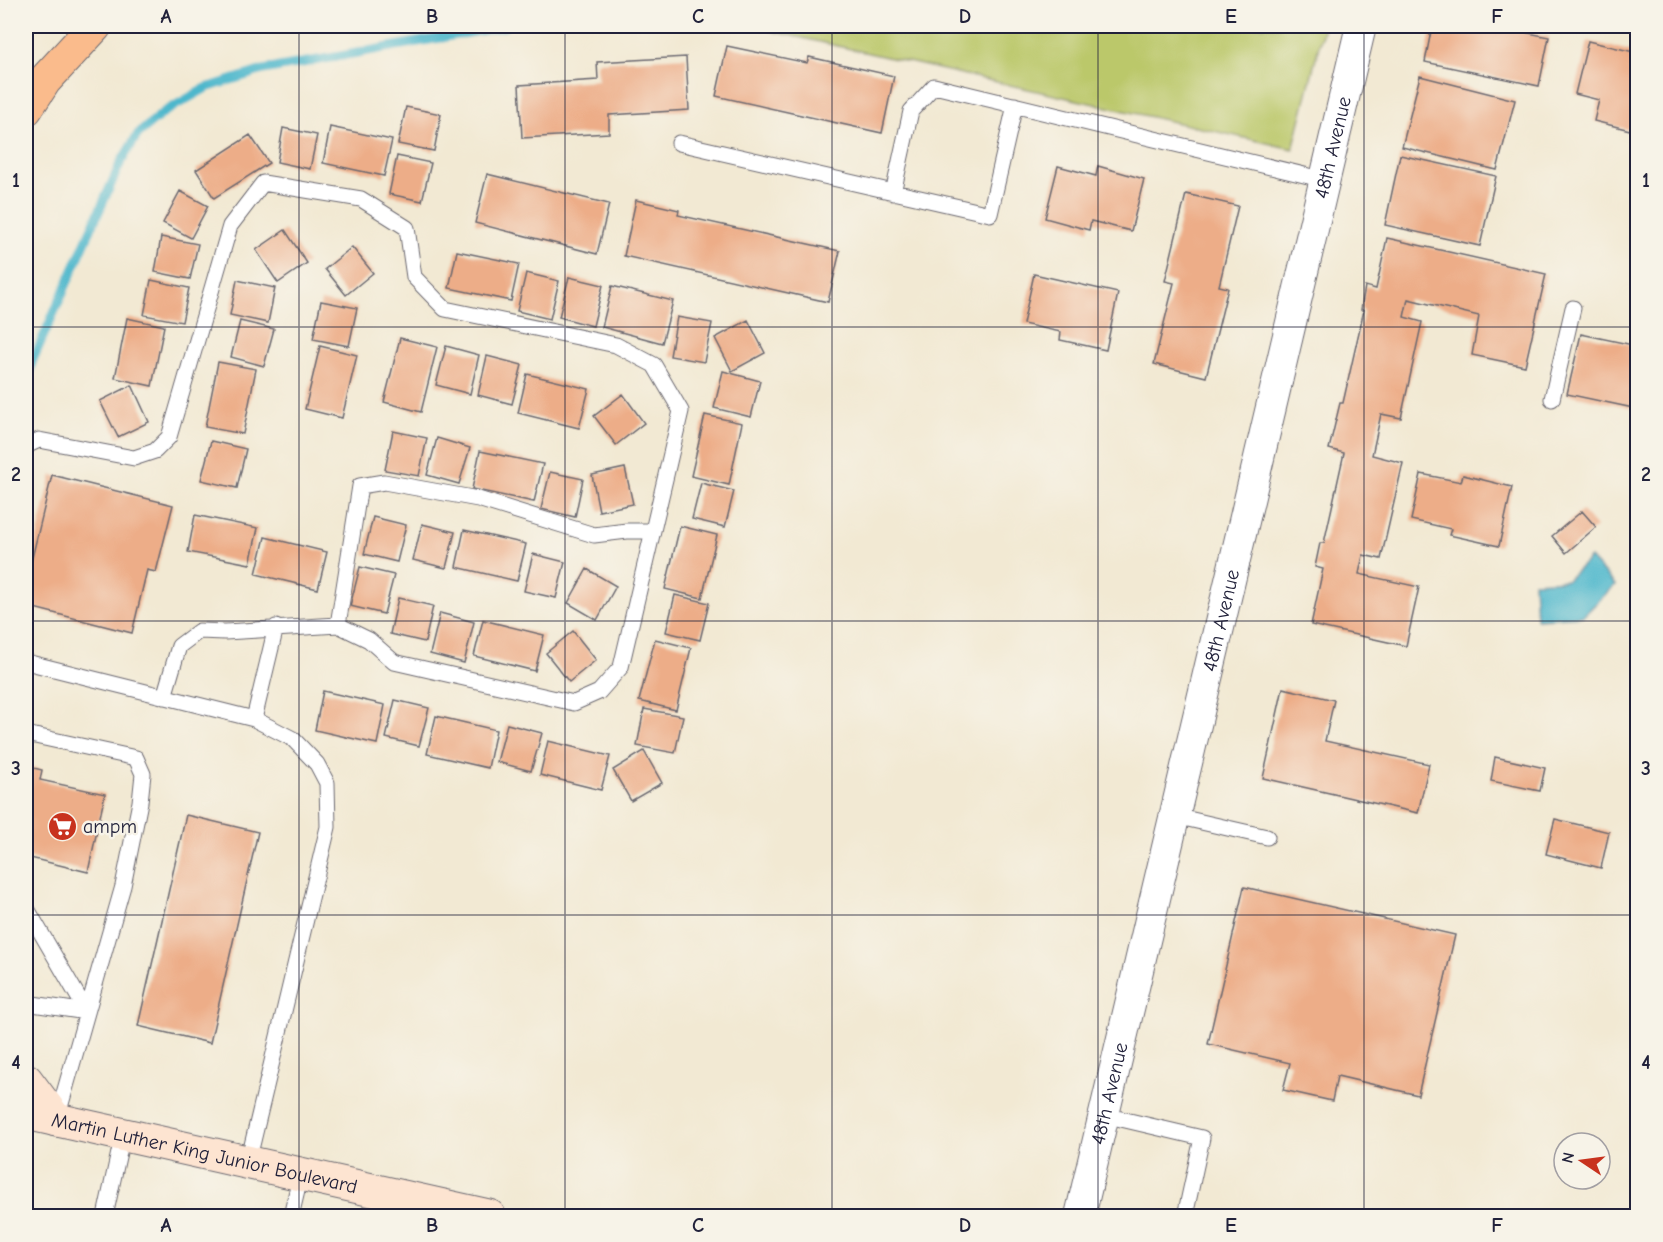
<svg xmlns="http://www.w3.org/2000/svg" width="1663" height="1242" viewBox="0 0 1663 1242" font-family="'Comic Neue',sans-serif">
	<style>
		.green { fill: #bbc86a; stroke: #6e7552; stroke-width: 1.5 }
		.water { fill: #4eb7cc; stroke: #386c84; stroke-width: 1.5 }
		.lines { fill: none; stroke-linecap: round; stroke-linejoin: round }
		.stream { stroke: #4eb7cc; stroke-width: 9 }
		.building { fill: #edad88 }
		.lane-casing { stroke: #6b6870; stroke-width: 17 }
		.street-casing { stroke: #6b6870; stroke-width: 32 }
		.secondary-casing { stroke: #6b6870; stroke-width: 35 }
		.highway-casing { stroke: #6b6870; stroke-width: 35 }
		.lane { stroke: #fff; stroke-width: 15 }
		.street { stroke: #fff; stroke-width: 30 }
		.secondary { stroke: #fde4d1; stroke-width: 33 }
		.highway { stroke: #fabb8c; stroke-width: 33 }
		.grid { fill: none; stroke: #22223b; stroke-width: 1.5; stroke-opacity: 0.55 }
		.labels { text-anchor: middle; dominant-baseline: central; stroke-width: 5; stroke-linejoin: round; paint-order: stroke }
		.street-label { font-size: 20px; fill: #22223b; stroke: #f7f3e8 }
		.poi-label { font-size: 20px; fill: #22223b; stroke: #f7f3e8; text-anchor: start }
		.neatline { fill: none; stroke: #22223b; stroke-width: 2 }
		.grid-label { font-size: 20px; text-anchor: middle; font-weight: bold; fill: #22223b }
	</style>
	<rect width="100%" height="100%" fill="#f7f3e8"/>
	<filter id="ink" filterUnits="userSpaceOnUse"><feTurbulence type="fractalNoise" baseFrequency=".0167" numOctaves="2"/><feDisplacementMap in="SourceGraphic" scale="12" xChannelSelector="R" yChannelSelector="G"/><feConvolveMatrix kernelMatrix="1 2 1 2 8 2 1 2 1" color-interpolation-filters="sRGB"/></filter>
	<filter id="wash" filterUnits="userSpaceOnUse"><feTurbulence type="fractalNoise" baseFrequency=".008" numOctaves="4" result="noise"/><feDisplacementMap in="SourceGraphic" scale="24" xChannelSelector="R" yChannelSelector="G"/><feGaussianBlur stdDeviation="1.35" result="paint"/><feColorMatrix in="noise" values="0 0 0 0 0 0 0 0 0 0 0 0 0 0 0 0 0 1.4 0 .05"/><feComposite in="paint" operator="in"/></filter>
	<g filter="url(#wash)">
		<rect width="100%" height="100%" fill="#f2e9d3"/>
		<path class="green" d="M762 26H1324L1293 149 758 28Z"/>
		<path class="water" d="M1590 558 1615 585 1583 616 1536 619 1534 582 1567 580Z"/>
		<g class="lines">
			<path class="stream" d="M26 384 32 362 121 162 138 134 164 112 206 88 263 70 506 26"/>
		</g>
		<g id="blocks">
			<path class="building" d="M1432 26H1493L1549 37 1539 86 1425 62Z
				M1588 41 1638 53V99L1630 130 1594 121 1599 100 1575 94Z
				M727 46 807 63 809 57 894 76 882 133 716 96Z
				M686 57 689 110 609 115V133L522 138 519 85 598 80 597 62Z
				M1420 76 1515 100 1497 170 1402 147Z
				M406 107 441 114 434 151 398 144Z
				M330 127 392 140 384 176 323 163Z
				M283 128 317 135 310 169 277 162Z
				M250 135 269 163 214 198 196 170Z
				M1400 155 1496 176 1480 246 1385 225Z
				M397 156 431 163 422 201 389 194Z
				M1058 166 1096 176 1098 166 1144 179 1131 231 1091 221 1089 230 1045 218Z
				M487 174 609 204 597 254 475 223Z
				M180 191 208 206 191 238 163 223Z
				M1186 194 1238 206 1219 286 1228 288 1206 377 1154 364 1174 283 1165 281Z
				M636 200 679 210 678 215 840 251 828 302 624 256Z
				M285 230 307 263 278 283 256 250Z
				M161 237 198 244 190 279 155 272Z
				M1387 238 1546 274 1525 366 1472 355 1479 316 1408 299 1404 317 1422 322 1401 418 1381 414 1372 455 1403 463 1381 559 1363 555 1359 574 1419 587 1406 646 1311 625 1323 569 1315 567 1320 543H1324L1344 453 1329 449 1340 403H1343L1364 310H1361L1365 286 1376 289Z
				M352 247 373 273 346 295 325 269Z
				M457 251 519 264 511 301 449 288Z
				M526 273 559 281 550 319 517 311Z
				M1034 274 1118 293 1106 350 1060 340 1061 332 1023 324Z
				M569 277 603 285 593 326 559 317Z
				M151 280 189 288 182 322 144 315Z
				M237 280 275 288 268 323 230 315Z
				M612 286 673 301 662 343 602 327Z
				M321 301 357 308 349 346 313 339Z
				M677 317 712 323 704 362 670 356Z
				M127 318 164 326 152 386 115 378Z
				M748 320 765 353 732 371 715 338Z
				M240 321 274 329 264 366 231 357Z
				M1581 334 1638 346V409L1567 394Z
				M400 338 437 347 421 412 384 402Z
				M320 346 357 355 342 418 305 409Z
				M446 346 479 355 470 394 436 385Z
				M487 356 522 365 512 404 478 395Z
				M218 362 256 369 243 434 205 427Z
				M723 371 760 381 751 417 714 408Z
				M527 374 589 389 579 428 518 413Z
				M132 385 149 422 118 437 100 401Z
				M623 394 644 423 616 445 594 416Z
				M705 415 742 423 729 485 691 476Z
				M393 431 427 438 419 476 385 470Z
				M437 438 470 448 459 484 427 475Z
				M211 441 246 449 237 488 201 480Z
				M480 451 543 464 534 502 472 489Z
				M625 468 633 504 599 511 592 475Z
				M550 472 583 479 575 517 541 509Z
				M1421 474 1461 482 1463 475 1512 487 1499 546 1449 535 1451 529 1411 520Z
				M52 475 173 505 156 572 147 570 132 633 26 606V583Z
				M701 483 734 491 725 527 692 519Z
				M1582 511 1596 527 1566 553 1552 536Z
				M195 515 258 528 250 564 188 552Z
				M373 517 406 525 397 562 364 554Z
				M422 524 455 532 446 568 413 560Z
				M680 526 717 535 702 598 665 589Z
				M464 530 526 544 517 581 456 567Z
				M265 537 327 552 318 589 256 574Z
				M533 554 565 562 556 598 524 591Z
				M360 567 394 575 384 614 350 606Z
				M587 569 616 586 597 620 568 603Z
				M675 595 709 603 700 640 666 632Z
				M398 598 433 606 425 642 390 634Z
				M440 613 474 622 464 663 430 654Z
				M483 620 544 635 535 671 474 656Z
				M573 631 596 660 569 682 546 653Z
				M655 639 691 648 676 710 639 701Z
				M1283 688 1334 700 1325 741 1429 764 1418 813 1263 778Z
				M323 691 385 705 377 744 315 730Z
				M395 700 429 708 419 746 386 738Z
				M644 709 683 716 675 753 637 746Z
				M436 716 496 730 488 768 427 754Z
				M507 724 542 733 531 771 497 762Z
				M548 741 610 756 601 790 540 775Z
				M644 751 662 783 631 801 613 770Z
				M1495 757 1545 768 1540 791 1491 781Z
				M26 766 42 770 40 780 105 794 88 872 26 857Z
				M186 815 258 832 210 1043 138 1026Z
				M1555 819 1609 832 1601 868 1546 854Z
				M1244 887 1455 935 1418 1095 1337 1076 1332 1101 1283 1090 1290 1063 1208 1044Z"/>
		</g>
	</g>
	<g filter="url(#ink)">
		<use href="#blocks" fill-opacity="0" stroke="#6b6870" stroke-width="1.5"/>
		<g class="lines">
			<defs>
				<path id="lane" d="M679 143 990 214 1015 105
					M893 193 911 111 934 86 1325 180
					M1552 399 1573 308
					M26 446 39 440 134 458 155 451 169 437 230 226 263 183 361 199 407 228 414 277 445 309 616 345 654 365 681 411 621 667 599 692 574 703 394 662 369 640 338 625 225 632 199 631 179 646 164 697
					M338 625 360 486 384 482 478 499 594 535 627 531H652
					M26 662 254 719 293 739 317 764 327 783 328 827 248 1162
					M254 719 276 627
					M26 734 136 758 143 774 140 802 123 886 57 1118
					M1175 816 1267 837
					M26 907 87 1012
					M26 1003 87 1012
					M1104 1115 1202 1138 1185 1216
					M105 1216 123 1134
					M291 1216 301 1174"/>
				<g id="street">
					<path id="s1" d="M1080 1216 1361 26"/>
				</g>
				<g id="secondary">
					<path d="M26 1080 56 1120"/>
					<path id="s2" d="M26 1113 489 1216"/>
				</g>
				<path id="highway" d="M26 109 45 80 95 26"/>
			</defs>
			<use href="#lane" class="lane-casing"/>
			<use href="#street" class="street-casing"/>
			<use href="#secondary" class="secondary-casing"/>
			<use href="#highway" class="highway-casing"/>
			<use href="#lane" class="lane"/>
			<use href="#street" class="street"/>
			<use href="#secondary" class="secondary"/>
			<use href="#highway" class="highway"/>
		</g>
	</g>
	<path class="grid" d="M299 26V1216M565 26V1216M832 26V1216M1098 26V1216M1364 26V1216M26 327H1638M26 621H1638M26 915H1638"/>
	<defs>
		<symbol id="supermarket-disc" viewBox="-11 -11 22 22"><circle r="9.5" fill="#c8321e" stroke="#f7f3e8"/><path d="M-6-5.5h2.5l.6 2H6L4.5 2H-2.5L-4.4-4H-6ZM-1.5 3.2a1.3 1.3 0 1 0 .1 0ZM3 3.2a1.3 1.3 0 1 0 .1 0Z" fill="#fff"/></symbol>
	</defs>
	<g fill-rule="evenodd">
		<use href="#supermarket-disc" x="46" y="810" width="33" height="33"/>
	</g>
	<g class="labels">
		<g class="street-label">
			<text stroke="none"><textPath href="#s1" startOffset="1098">48th Avenue</textPath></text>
			<text stroke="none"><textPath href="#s1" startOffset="612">48th Avenue</textPath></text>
			<text stroke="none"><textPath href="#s1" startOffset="126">48th Avenue</textPath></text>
			<text stroke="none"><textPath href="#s2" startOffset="183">Martin Luther King Junior Boulevard</textPath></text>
		</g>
		<g class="poi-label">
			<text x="83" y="826">ampm</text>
		</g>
	</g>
	<rect width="1663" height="1242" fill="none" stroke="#f7f3e8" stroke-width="66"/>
	<g transform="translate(1582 1161) rotate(283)"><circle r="28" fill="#f7f3e8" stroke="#a29fa3" stroke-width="1.5"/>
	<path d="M0-4.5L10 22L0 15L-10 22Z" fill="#c8321e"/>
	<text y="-9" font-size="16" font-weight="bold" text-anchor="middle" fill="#22223b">N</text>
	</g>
	<rect x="33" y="33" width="1597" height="1176" class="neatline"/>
	<g class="grid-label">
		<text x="166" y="23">A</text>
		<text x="432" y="23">B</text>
		<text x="698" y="23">C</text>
		<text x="965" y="23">D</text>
		<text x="1231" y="23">E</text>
		<text x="1497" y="23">F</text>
		<text x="16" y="187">1</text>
		<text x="1646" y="187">1</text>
		<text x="16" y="481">2</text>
		<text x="1646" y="481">2</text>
		<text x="16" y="775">3</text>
		<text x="1646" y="775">3</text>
		<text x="16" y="1069">4</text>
		<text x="1646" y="1069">4</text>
		<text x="166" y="1232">A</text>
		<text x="432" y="1232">B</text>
		<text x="698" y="1232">C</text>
		<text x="965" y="1232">D</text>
		<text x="1231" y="1232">E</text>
		<text x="1497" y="1232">F</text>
	</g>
</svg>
